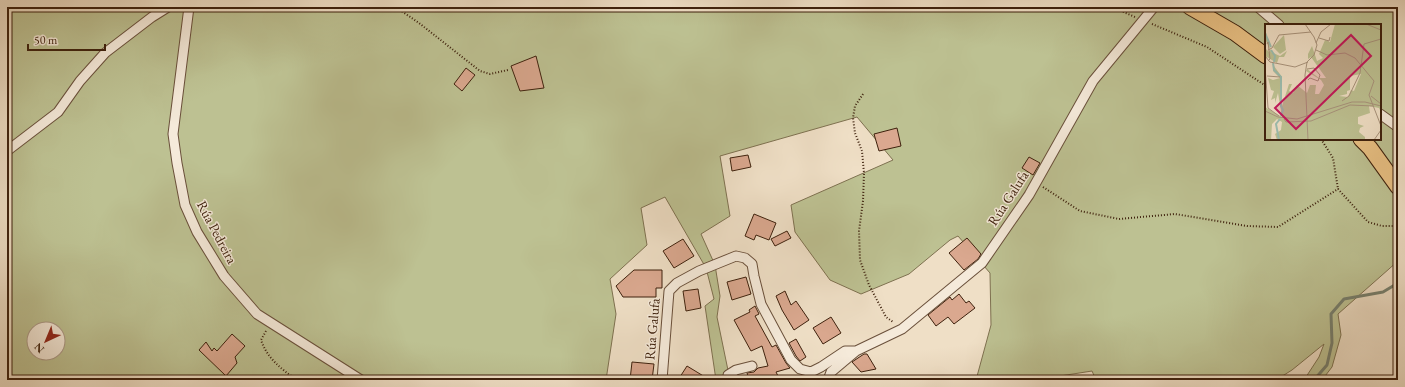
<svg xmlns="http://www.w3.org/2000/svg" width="1405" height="387" viewBox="0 0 1405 387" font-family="'EB Garamond',serif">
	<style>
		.green { fill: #bdc192; stroke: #7e7150; fill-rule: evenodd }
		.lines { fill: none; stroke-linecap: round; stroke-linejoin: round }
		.stream { stroke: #767f6e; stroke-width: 3 }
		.building { fill: #daa88f; stroke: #3e210d }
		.minor-casing { stroke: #6a503b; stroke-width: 11 }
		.trunk-casing { stroke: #3e210d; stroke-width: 17 }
		.path { stroke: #3e210d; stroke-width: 2; stroke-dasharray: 1 2; stroke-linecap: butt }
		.minor { stroke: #f5eada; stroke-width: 9 }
		.trunk { stroke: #e8c083; stroke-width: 15 }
		.labels { text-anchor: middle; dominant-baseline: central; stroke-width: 3; stroke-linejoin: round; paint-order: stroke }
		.street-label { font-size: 14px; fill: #3e210d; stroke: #f5eada }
		.inset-river { fill: none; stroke: #9bbdaf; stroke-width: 2 }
		.inset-road { fill: none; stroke: #a8937c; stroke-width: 1 }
		.view { fill: #c2185b; fill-opacity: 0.15; stroke: #c2185b; stroke-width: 2 }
		.inset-edge { fill: none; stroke: #3e210d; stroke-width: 2 }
	</style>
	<rect width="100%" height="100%" fill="#efdfc6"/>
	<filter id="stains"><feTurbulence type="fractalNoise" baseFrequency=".005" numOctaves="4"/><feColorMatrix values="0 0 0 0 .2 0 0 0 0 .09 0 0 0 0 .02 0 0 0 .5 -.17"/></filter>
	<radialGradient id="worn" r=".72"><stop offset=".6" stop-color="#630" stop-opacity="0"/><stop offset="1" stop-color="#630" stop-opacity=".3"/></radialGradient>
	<path class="green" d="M7 7H1398V261L1338 314 1341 335 1332 367 1322 380H1304L1319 357 1324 344 1292 370 1276 380H1096L1092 371 1060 376 1051 380H976L991 325 990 273 958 236 950 240 909 274 861 294 830 280 795 232 791 205 893 160 857 117 720 156 730 216 701 234 715 265 720 296 717 317 730 380H716L705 306 714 299 706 268 665 197 641 208 647 245 610 279 616 314 606 380H7ZM1266 25H1380V139H1266ZM34 329H58V353H34Z"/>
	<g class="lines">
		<path class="stream" d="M1314 380 1327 365 1332 343 1331 314 1344 299 1383 292 1398 283"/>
	</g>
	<path class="building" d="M536 56 544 88 520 91 511 66Z
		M466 68 475 75 462 91 454 84Z
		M897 128 901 146 879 151 874 134Z
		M748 155 751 167 732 171 730 158Z
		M1029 157 1040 163 1033 175 1022 168Z
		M754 214 776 223 769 240 756 235 754 240 745 236Z
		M787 231 791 238 775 246 771 239Z
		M967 238 981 254 978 259 964 270 949 253Z
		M683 239 694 256 674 268 663 251Z
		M634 270H662V288H656V297H623L616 286Z
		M746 277 751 294 732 300 727 282Z
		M698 289 701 308 686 311 683 291Z
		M785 291 791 305 796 301 809 320 794 330 782 310 776 296Z
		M959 294 966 303 969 301 975 308 954 324 948 317 936 326 928 315 950 297 952 300Z
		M755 306 759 314 755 316 772 347 776 345 786 363 790 368 776 372 780 380H749L747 373 754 372 758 368 768 366 762 346 751 351 734 320 750 312 749 310Z
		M831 317 841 333 823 344 813 328Z
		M232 334 245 346 235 357 237 363 226 376 199 350 206 342 212 351 214 348 217 351Z
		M796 339 806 357 800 361 796 356 789 343Z
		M864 354H867L876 369 861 372 852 362Z
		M632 362 654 364 652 380H630Z
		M687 366 710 380H678Z"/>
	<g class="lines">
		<defs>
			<path id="minor" d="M189 7 173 134 177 163 185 205 197 232 224 276 257 314 361 380
				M1258 7 1279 25
				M1380 114 1398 127
				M7 151 58 112 80 81 105 53 152 17 168 7
				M662 380 669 291 677 283 699 271 736 256 745 258 752 264 754 276 761 304 791 360 800 369 811 372 821 367 845 351H856
				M728 380V375L736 370 752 366
				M828 380 831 372 856 351 902 329 982 263 1029 195 1093 81 1154 7"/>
			<path id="trunk" d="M1190 7 1235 33 1266 56
				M1361 139 1370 148 1398 187"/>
		</defs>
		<use href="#minor" class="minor-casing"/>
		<use href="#trunk" class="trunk-casing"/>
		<path class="path" d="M398 7 400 10 419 23 480 71 490 74 508 70
			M1112 7 1135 17
			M1152 24 1207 47 1266 86
			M863 94 855 106 853 118 855 133 862 151 864 173 863 201 859 231 860 260 869 285 886 317 893 322
			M1321 139 1333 158 1338 189
			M1043 187 1080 211 1119 219 1175 214 1247 226 1278 227 1338 189 1368 222 1382 226H1398
			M266 331 261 340C267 358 281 369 297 380"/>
		<use href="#minor" class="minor"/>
		<use href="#trunk" class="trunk"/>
	</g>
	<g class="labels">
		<g class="street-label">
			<text transform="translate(1008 198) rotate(-57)">Rúa Galufa</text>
			<text transform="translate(217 232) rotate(62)">Rúa Pedreira</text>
			<text transform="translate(652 329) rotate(-85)">Rúa Galufa</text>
		</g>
	</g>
	<g transform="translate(1265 24)">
		<rect width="116" height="116" fill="#efdfc6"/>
		<path d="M70 0H116V88L114 84 104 82 105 89 93 93V100L99 102 95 104 94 108 100 113V116H12L10 110 16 106 17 98 12 95 7 100 6 116H0V83L17 93 13 69 10 79V74L6 76 9 67 6 66 3 54 8 56 15 54 8 47 9 42 17 53V82L24 60H27L24 67 28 69 32 61 42 69 45 61H51L50 70H54L59 61 56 56 41 47 42 45 54 54H61L46 33 43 35V30L47 22 52 37 58 34 54 30 60 16 65 18ZM96 50 89 67 86 66 83 73 74 72 82 70V67L85 66V52ZM0 5 6 28 15 32 22 27 19 33H14L12 39 0 32V24L4 28 5 25 0 15ZM19 11 21 26 15 30 8 23Z" fill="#bdc192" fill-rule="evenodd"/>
		<path class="inset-river" d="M0 9 6 23M6 26 10 32 9 38M8 39 9 46 16 53V82L18 86 16 92M14 116 11 100 15 95"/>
		<path class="inset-road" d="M40 0 49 13 52 21 49 31 42 38 40 51 43 116M101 0 116 6M54 14 64 17 65 13M51 19 56 8 66 0M2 20 3 18 5 35 3 37M3 26 7 24 14 11 46 8M51 26 62 31 80 29 90 34 109 57 104 71 116 102M0 32 5 38 30 43 43 38M0 42 3 84 14 92M42 45 49 44 55 51 53 57 45 54 43 56M2 52 15 53M106 72 116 80M77 77 84 72 95 49 99 20 116 15M0 87 13 93 32 95 87 78H100L116 82M19 95 21 98 46 97 85 81 108 82M109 116 116 106"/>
		<path class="view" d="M86 11 106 32 31 105 10 84Z"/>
		<rect width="116" height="116" class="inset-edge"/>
	</g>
	<rect width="1405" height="387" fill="none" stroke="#efdfc6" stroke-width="24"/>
	<rect x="8" y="8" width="1389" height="371" fill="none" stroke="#3e210d" stroke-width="2"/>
	<rect x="12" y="12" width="1381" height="363" fill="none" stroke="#3e210d"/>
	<g transform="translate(46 341) rotate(224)"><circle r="19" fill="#f5eada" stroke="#ac9a88"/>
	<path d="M0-3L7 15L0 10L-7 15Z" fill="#8f2418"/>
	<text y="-6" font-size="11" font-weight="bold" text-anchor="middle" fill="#3e210d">N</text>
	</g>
	<path d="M28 44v6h77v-6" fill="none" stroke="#3e210d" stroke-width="2"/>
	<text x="34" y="44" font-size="12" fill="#3e210d" stroke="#f5eada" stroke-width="3" paint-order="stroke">50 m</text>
	<rect width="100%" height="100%" filter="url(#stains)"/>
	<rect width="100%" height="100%" fill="url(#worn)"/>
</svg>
